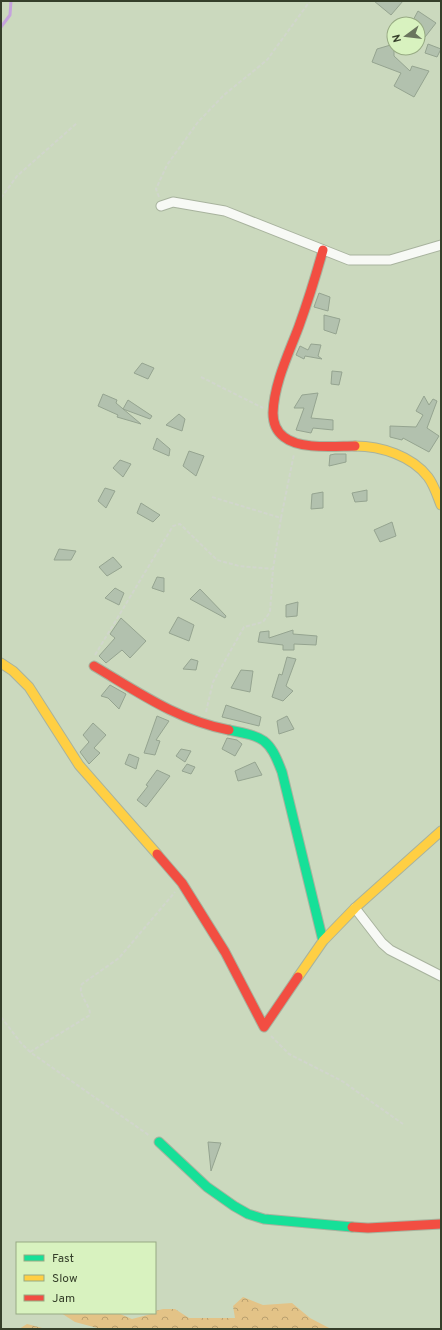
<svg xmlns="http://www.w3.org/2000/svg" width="442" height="1330" viewBox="0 0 442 1330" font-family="Overpass,sans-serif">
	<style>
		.forest { fill: url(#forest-crowns) }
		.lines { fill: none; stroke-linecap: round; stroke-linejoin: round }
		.stream { stroke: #c5a3dd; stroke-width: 3 }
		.building { fill: #b2c1ae; stroke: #95a490 }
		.street-casing { stroke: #a8b39e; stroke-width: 11 }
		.fast-casing { stroke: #a8b39e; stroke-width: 11 }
		.slow-casing { stroke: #a8b39e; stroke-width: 11 }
		.jam-casing { stroke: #a8b39e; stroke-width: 11 }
		.path { stroke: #d1d6cc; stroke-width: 2; stroke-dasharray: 4 2; stroke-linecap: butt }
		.street { stroke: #f7f9f5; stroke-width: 9 }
		.fast { stroke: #16e098; stroke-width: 9 }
		.slow { stroke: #ffcf43; stroke-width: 9 }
		.jam { stroke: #f24e42; stroke-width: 9 }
	</style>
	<defs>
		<pattern id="forest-crowns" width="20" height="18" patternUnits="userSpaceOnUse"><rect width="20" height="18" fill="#e3c387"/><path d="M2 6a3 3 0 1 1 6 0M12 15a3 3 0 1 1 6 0" fill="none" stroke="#b9a06f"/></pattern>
	</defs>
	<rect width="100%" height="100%" fill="#cbd9be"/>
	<path class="forest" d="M243 1297 263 1305 292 1303 310 1318 331 1329H101L75 1322 61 1313H118L132 1319 155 1313V1311L163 1309H175L189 1318H235L233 1306Z
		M27 1324 46 1329H19Z"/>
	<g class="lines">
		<path class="stream" d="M1 27 10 15 11 1"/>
	</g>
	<path class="building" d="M374 1H403L391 15Z
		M418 11 436 23 418 46V24H411Z
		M394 44V56L410 71 412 66 429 71 414 97 394 86 401 73 372 62 377 49Z
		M428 44 441 49 437 57 425 53Z
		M319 293 330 297 328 311 314 307Z
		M324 315 340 319 336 334 324 330Z
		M311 344 321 345 318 356 322 359 305 356 304 359 296 355 300 346 308 350Z
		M142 363 154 368 148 379 134 373Z
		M332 371 342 372 339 385 331 384Z
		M318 393 311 418 333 420V430L313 428 311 433 296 430 304 408H294L302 395Z
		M103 394 117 400 116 403 141 424 117 417 118 415 98 406Z
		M424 396 429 405 433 399 437 401 427 428 439 436 429 452 403 438 402 440 390 437V426L416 427 423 415 416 411Z
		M128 400 152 416 150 419 123 409Z
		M179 414 185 419 182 431 166 425Z
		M157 438 170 449 169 456 153 449Z
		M189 451 204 456 196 476 183 466Z
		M335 454H346V462L329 466 330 455Z
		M120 460 131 464 123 477 113 468Z
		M105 488 115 491 106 508 98 501Z
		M367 490V501L355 502 352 493Z
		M323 492V508L311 509 312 494Z
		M141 503 160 515 153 522 137 513Z
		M392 522 396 536 380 542 374 530Z
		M59 549 76 551 71 560H54Z
		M113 557 122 567 107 576 99 567Z
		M157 577 164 578V592L152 588Z
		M115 588 124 593 119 605 105 598Z
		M200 589 226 616 225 618 190 599Z
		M298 602 297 616 286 617V605Z
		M178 617 194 625 189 641 169 633Z
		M121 618 146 641 130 658 122 650 106 663 99 656 115 638 110 634Z
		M293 630V634L317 636 316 645 294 644V650H283V645L258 642 260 632 269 631V638Z
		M287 657 296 659 286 686 293 691 283 701 272 697 279 674 282 675Z
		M191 659 198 661 196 670 183 669Z
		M241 670 253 671 250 692 231 688Z
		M110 685 126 694 119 709 108 698 101 696Z
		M226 705 261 717 259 726 222 717Z
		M157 716 169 721 156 740 160 741 155 755 144 753Z
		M287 716 294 729 279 734 277 721Z
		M93 723 106 735 94 748 100 753 89 764 80 752 89 742 83 735Z
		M227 738 237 740 242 744 235 756 222 749Z
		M181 749 191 751 185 762 176 756Z
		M129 754 139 758 136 769 125 764Z
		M255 762 262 775 238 781 235 771Z
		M187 764 195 767 191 774 182 771Z
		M157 770 170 776 146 807 137 800 148 786 146 785Z
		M208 1142 221 1143 211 1171Z"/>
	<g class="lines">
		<defs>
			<path id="street" d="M161 206 173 202 225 211 349 260H390L441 245
				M355 908 382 943 390 950 441 976"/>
			<path id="fast" d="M229 730C264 737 269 738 282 772L323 941
				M159 1142 207 1187 234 1206 248 1214 264 1219 352 1227"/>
			<path id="slow" d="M355 446C381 446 412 456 428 477 434 485 437 495 441 505
				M1 663 13 671 29 687 79 765 157 854
				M298 977 323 941 355 908 441 831"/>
			<path id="jam" d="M323 250C316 275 308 301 299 326 289 353 274 383 273 413 273 422 276 431 284 437 300 450 336 446 355 446
				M94 666C138 692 177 720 229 730
				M157 854 182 883 225 952 264 1027 298 977
				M352 1227 368 1228 441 1224"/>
		</defs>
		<use href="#street" class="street-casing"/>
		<use href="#fast" class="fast-casing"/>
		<use href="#slow" class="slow-casing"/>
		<use href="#jam" class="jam-casing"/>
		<path class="path" d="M159 197 156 189 167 165 198 122 224 95 267 60 310 1
			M1 198 17 176 77 123
			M201 377 263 408
			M212 497 281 518 294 454
			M95 655 173 526 180 524 217 560 239 566 273 569
			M206 712 213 682 244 627 263 622 270 612 273 569 281 518
			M1 1017 21 1043 30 1052 150 1136
			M271 1036 289 1054 342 1081 403 1124
			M30 1052 90 1015C90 1003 77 996 82 984L119 958 175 892"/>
		<use href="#street" class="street"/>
		<use href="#fast" class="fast"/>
		<use href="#slow" class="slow"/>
		<use href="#jam" class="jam"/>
	</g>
	<rect width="442" height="1330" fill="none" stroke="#353f2a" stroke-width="4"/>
	<rect x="16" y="1242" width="140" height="72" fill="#d8f2bf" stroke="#97aa83"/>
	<rect x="24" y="1255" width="20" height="6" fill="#16e098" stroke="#97aa83"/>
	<text x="52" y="1262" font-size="12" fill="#353f2a">Fast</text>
	<rect x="24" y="1275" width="20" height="6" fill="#ffcf43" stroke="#97aa83"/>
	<text x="52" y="1282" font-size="12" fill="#353f2a">Slow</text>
	<rect x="24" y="1295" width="20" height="6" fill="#f24e42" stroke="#97aa83"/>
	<text x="52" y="1302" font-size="12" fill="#353f2a">Jam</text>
	<g transform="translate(406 36) rotate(255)"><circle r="19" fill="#d8f2bf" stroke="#97aa83"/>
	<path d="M0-3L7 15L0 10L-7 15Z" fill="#6a755e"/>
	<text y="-6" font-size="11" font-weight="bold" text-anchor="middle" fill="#353f2a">N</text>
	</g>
</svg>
